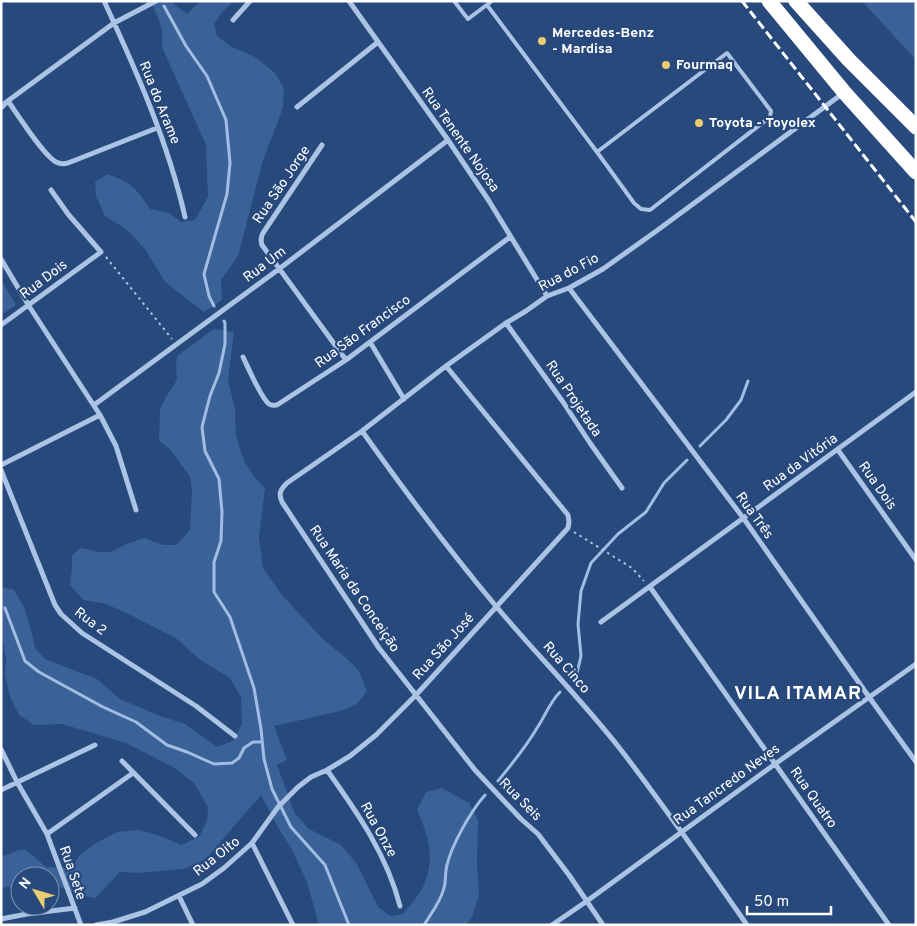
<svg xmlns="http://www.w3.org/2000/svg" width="917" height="926" viewBox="0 0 917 926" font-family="Overpass,sans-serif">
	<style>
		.green { fill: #3b6298 }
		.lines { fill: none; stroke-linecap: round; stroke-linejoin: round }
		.stream { stroke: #a0bde4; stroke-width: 3 }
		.path { stroke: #abc3e4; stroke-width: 2; stroke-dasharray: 2.5 4; stroke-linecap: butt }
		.lane { stroke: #abc3e4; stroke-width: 4 }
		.street { stroke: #abc3e4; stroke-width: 5 }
		.highway { stroke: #fff; stroke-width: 15 }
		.rail { stroke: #fff; stroke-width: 3; stroke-dasharray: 9 4; stroke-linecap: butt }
		.poi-dot { fill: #eccc71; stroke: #27497b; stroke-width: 2 }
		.labels { text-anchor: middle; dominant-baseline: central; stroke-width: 4.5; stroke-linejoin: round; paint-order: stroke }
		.poi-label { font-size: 14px; font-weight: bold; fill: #fff; stroke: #27497b; text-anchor: start }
		.street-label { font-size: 14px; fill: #fff; stroke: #27497b }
		.district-label { font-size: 19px; font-weight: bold; letter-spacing: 1px; fill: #fff; stroke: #27497b }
	</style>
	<rect width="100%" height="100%" fill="#27497b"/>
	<path class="green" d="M150 1H170L187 14 201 1H234L222 12 214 24 217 36 230 46 255 57 275 73 284 89 283 108 263 160 238 256 221 280 222 300 204 312 165 282 145 249 126 229 105 216 96 196 95 182 108 174C132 183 136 188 150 209L169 213 181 222 195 220 208 197 206 145 162 47C164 29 159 18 150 1Z
		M862 1H916V60Z
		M1 280 16 305 1 315Z
		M214 329 234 332 228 380 235 409 236 436 244 461 255 478 265 488 259 537 263 568 282 595 307 622 325 641 345 657 359 671 367 691 357 704 340 711 274 726 287 760 277 765 295 814 309 829 341 845 357 864 378 907 390 916 403 914C409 906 420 894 424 885 435 857 429 837 417 810L426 792 442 788 469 803 478 820 477 864 479 895 472 917 466 925H319L307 882 291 848 279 829 261 795 205 860 183 869 138 873 120 872 95 898 81 895 50 883V876H20V885L1 888V857L19 850H26L46 867 72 868 79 856 96 843 117 832 139 830 160 836 181 845 199 837 207 821 208 807 194 783 173 767 126 743 109 738 62 724 34 725 19 715 10 697 5 675 6 659 3 642 1 640V587L14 590 24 607 30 626 35 648 45 659 97 679 120 699 160 716 185 724 217 747 233 741 242 724 241 697 230 678 199 659 177 639 127 613 103 603 83 600 70 585 72 567V555L81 548 98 552H110L127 544 144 538 163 545H176L190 530 192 492 190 477 170 449 159 441 160 409 169 392 177 380 176 366 177 356Z"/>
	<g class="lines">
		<path class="stream" d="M164 6 186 46 207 76 226 120 230 163 227 194 204 274 209 296 214 306
			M224 321 225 323V344L219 373 210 396 202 427 205 451 219 479 222 512 221 541 214 562V592L230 617 254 688 261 729 264 759 272 789 291 827 325 865 349 925
			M700 446 726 420 741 400 748 381
			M5 608 25 661 39 672 103 707 136 722 167 745 187 752 214 764 232 763 239 758 244 748 253 742H262
			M572 678 577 673 581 656 578 624 581 591 591 563 618 534 646 512 664 483 687 460
			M498 781C512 764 526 747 537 728 545 716 550 702 560 692
			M424 925C431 914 441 901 444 888 446 881 445 872 447 865 452 844 471 811 485 795"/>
		<path class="path" d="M106 257 172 339
			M574 532 632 568 644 581"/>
		<path class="lane" d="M454 1 468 19 492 1
			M487 5 597 152 727 53 771 111 770 117 650 210 641 209 634 203 597 152"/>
		<path class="street" d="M104 1C136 70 168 142 185 217
			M349 1 448 140 489 201 547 296
			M233 20 250 1
			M5 103 114 23 156 1
			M297 107 378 42
			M1 108 8 101C18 115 43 155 56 162 60 164 64 164 68 163L157 128
			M322 145 265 230C261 235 260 239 262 245L346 360
			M1 259 29 306 100 415 116 446 136 510
			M569 288 744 519 869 697 916 762
			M506 323 563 402 590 443 622 488
			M1 325 101 252 68 214 51 190
			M370 342 404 399
			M243 357C248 367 261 398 269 404 272 406 273 405 277 405L346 360 510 237
			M94 405 279 269 448 140
			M362 431C404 490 448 549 495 605 536 654 582 700 621 750 665 807 706 866 747 925
			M838 450 916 560
			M1 465 100 415
			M1 470 55 605 61 614 82 633 196 706 235 736
			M650 587 889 925
			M601 622 916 392
			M1 749 17 782 47 834 81 925
			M122 761 195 835
			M327 770C357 812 387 855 400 906
			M1 790 95 745
			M47 834 133 773
			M252 843 293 925
			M179 896 193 925
			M1 919 27 914 75 908
			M96 925 113 922 145 912 202 884 224 868 252 843 278 807 298 787 311 777 327 770 350 756 376 735 416 695 568 528 569 522 568 515 446 366
			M552 925 587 901 775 764 916 664
			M603 925 569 875 538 834 521 819 475 770 379 648 282 502C278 493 281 489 287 483L362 431 446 366 506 323 526 311 547 296 569 288 603 269 655 232 842 94"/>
		<path class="highway" d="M769 1 844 92 916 172
			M796 1 849 60 916 127"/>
		<path class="rail" d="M742 1 916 222"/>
	</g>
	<g class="poi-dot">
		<circle cx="542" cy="41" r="5"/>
		<circle cx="666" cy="65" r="5"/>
		<circle cx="699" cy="123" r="5"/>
	</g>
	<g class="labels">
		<g class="poi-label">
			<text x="552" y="33">Mercedes-Benz<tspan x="552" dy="16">- Mardisa</tspan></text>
			<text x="676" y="65">Fourmaq</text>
			<text x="709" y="123">Toyota - Toyolex</text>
		</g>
		<g class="street-label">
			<text transform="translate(159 103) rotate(68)">Rua do Arame</text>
			<text transform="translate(460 140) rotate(55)">Rua Tenente Nojosa</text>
			<text transform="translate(282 185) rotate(-56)">Rua São Jorge</text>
			<text transform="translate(265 265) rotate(-37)">Rua Um</text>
			<text transform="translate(569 273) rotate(-28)">Rua do Fio</text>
			<text transform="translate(44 280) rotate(-37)">Rua Dois</text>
			<text transform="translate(363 332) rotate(-36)">Rua São Francisco</text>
			<text transform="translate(573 399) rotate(56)">Rua Projetada</text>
			<text transform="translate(801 463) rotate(-36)">Rua da Vitória</text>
			<text transform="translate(877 486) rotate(55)">Rua Dois</text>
			<text transform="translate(754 516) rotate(54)">Rua Três</text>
			<text transform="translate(354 589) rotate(56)">Rua Maria da Conceição</text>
			<text transform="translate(90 622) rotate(37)">Rua 2</text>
			<text transform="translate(444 647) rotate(-48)">Rua São José</text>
			<text transform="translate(566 668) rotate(49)">Rua Cinco</text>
			<text transform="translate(727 785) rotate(-36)">Rua Tancredo Neves</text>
			<text transform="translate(813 798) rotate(55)">Rua Quatro</text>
			<text transform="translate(520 800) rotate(45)">Rua Seis</text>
			<text transform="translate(378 830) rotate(61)">Rua Onze</text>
			<text transform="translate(217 857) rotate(-38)">Rua Oito</text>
			<text transform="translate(72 873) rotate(71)">Rua Sete</text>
		</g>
		<g class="district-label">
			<text x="798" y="694">VILA ITAMAR</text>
		</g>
	</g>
	<rect width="917" height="926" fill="none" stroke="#ffffff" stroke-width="5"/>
	<g transform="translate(35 891) rotate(308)"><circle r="24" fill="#27497b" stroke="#7d92b0"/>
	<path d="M0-4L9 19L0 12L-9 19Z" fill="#eccc71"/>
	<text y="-8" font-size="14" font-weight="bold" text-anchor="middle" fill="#ffffff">N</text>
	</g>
	<path d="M747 906v8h84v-8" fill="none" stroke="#ffffff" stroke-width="2.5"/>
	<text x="754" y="906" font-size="15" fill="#ffffff" stroke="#27497b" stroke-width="4" paint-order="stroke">50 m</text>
</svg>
